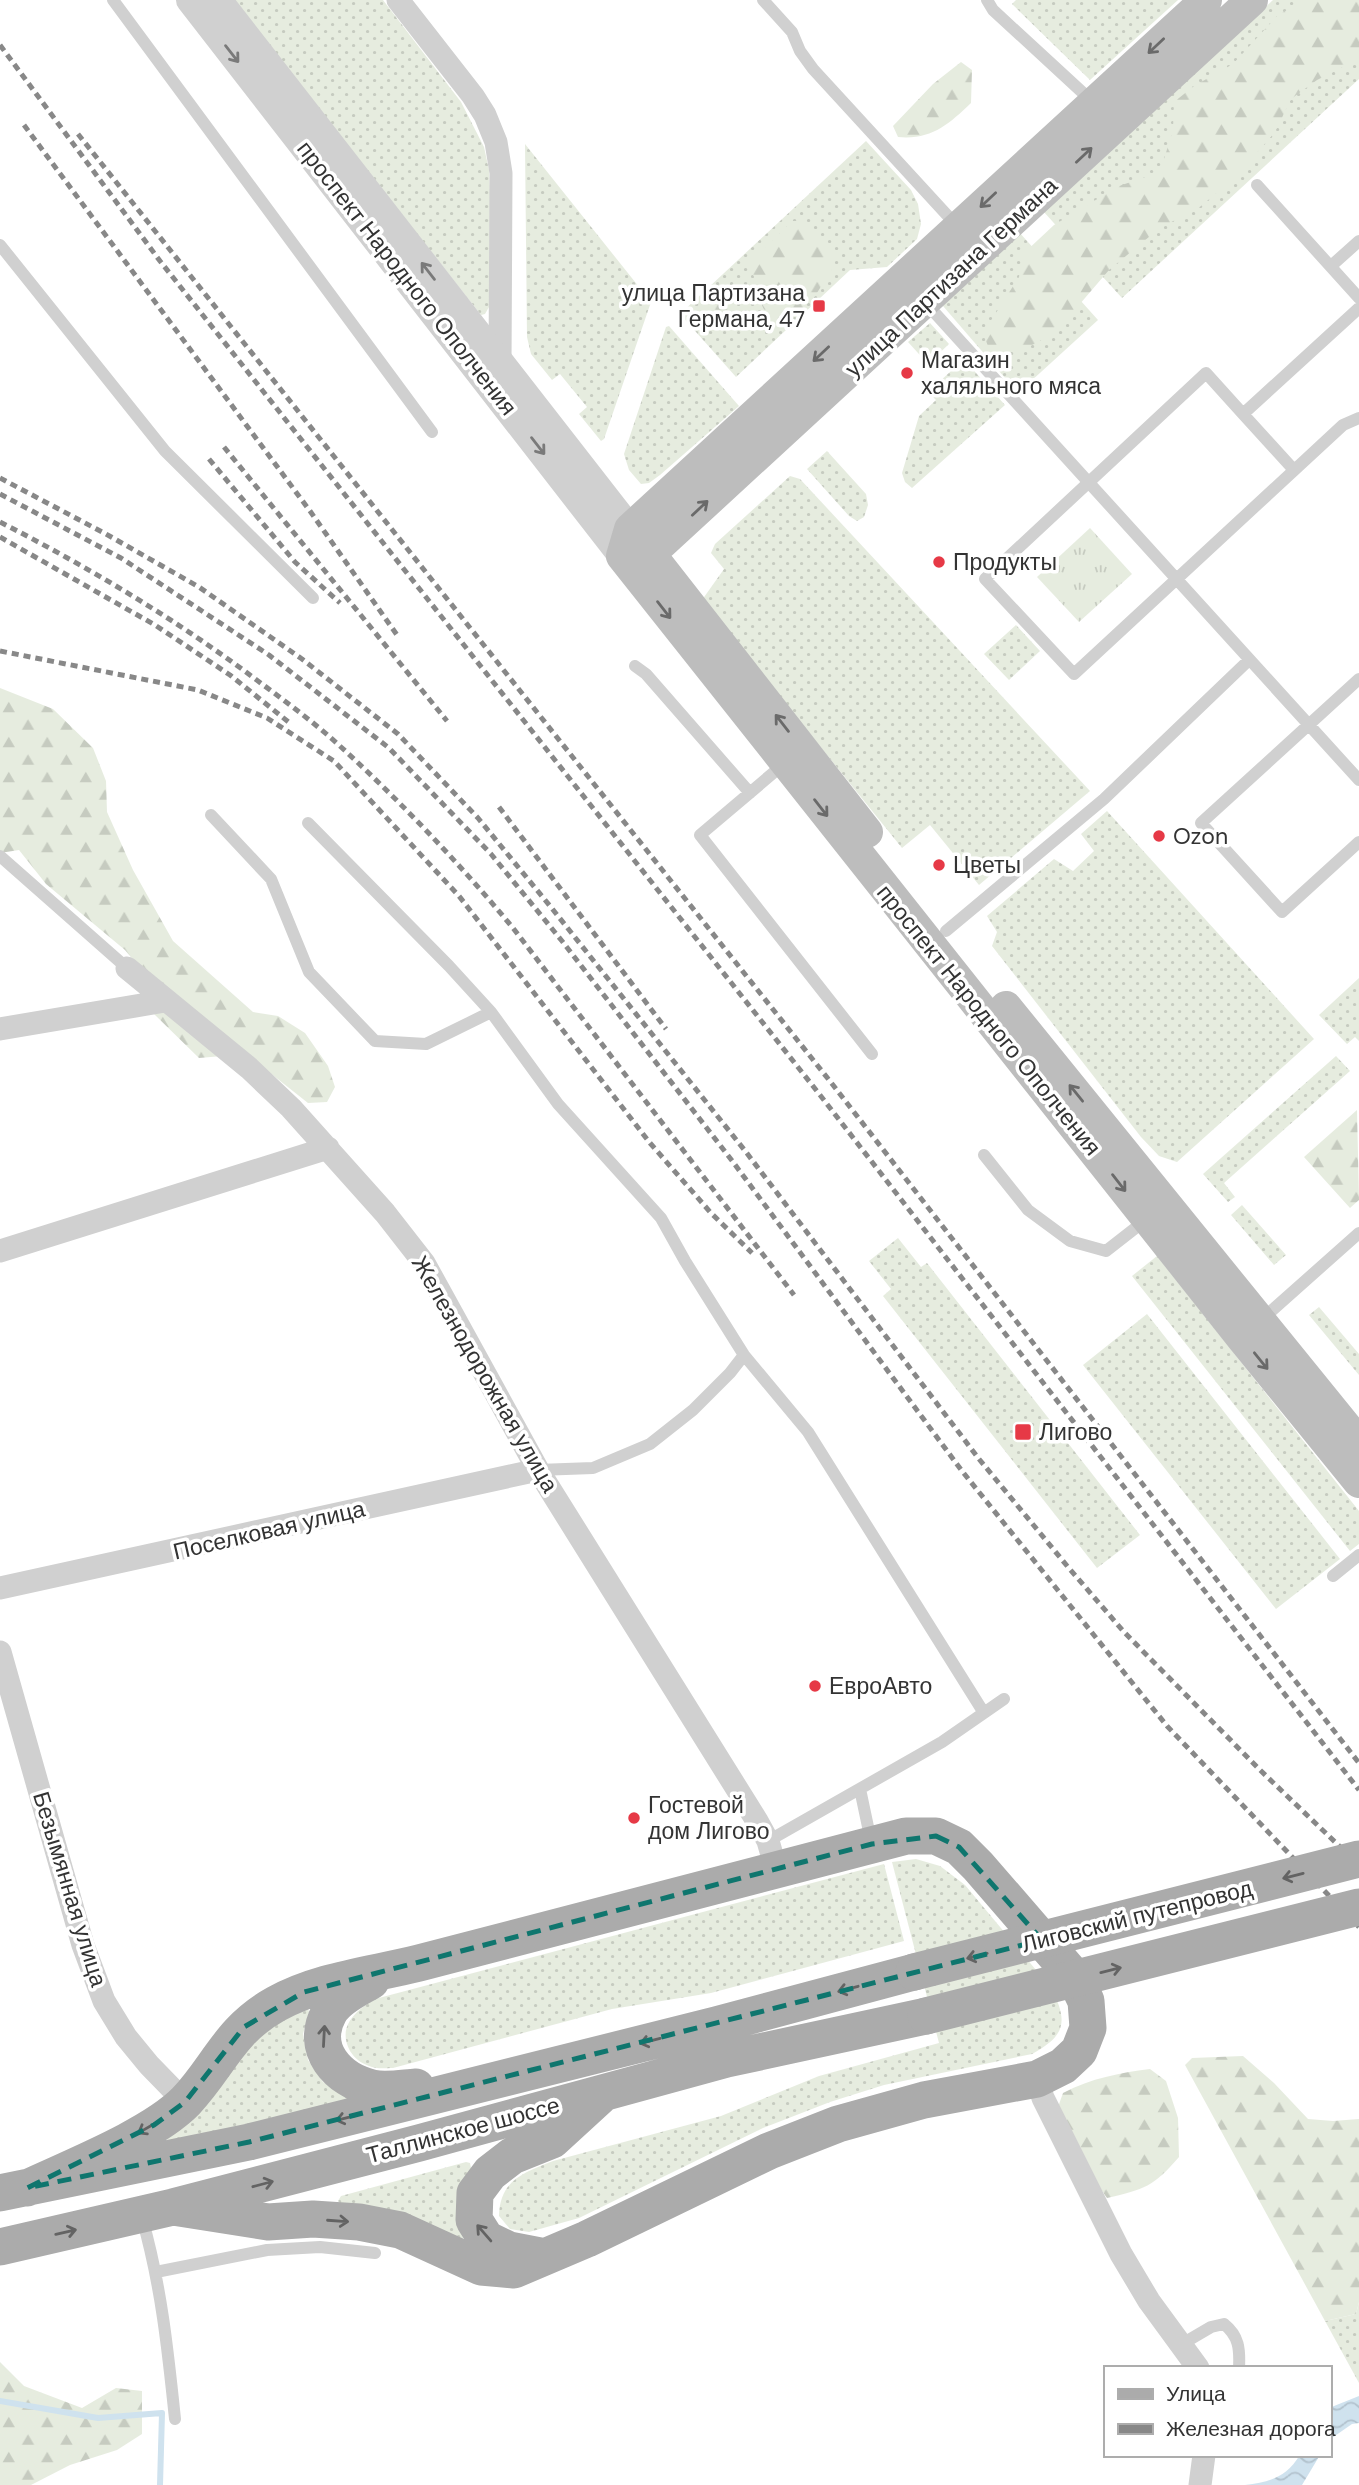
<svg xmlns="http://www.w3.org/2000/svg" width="1359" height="2485" viewBox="0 0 1359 2485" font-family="'DM Sans',sans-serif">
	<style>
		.grass { fill: url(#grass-dots) }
		.forest { fill: url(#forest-firs) }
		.park { fill: url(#park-tufts) }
		.water { fill: url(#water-waves) }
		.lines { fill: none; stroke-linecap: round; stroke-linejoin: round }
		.stream { stroke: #cfe2ee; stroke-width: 6 }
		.service { stroke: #d0d0d0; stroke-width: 12 }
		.minor { stroke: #d0d0d0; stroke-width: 23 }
		.tertiary { stroke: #d0d0d0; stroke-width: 28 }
		.secondary { stroke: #bdbdbd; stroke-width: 32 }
		.primary { stroke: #ababab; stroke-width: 37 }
		.rail { stroke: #888; stroke-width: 5; stroke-dasharray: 7 5; stroke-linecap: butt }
		.primary-bridge { stroke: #ababab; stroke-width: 37 }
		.oneway { stroke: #6a6a6a }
		.oneway2 { stroke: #7a7a7a }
		.oneway3 { stroke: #636363 }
		.marked { fill: none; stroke: #0f766e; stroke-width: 5; stroke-dasharray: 14 9; stroke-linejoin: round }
		.poi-dot { fill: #e63946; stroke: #fff; stroke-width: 2.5 }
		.labels { text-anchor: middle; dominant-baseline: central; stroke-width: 7; stroke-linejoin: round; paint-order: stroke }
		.street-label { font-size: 23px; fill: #333; stroke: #fff }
		.poi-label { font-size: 23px; fill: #333; stroke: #fff; text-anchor: start }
	</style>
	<defs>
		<pattern id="grass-dots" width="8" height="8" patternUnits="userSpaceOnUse" patternTransform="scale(1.75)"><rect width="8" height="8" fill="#e6ecdf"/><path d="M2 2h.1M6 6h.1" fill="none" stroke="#c6cbc0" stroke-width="1.8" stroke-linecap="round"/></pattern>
		<pattern id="forest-firs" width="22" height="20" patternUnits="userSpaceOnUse" patternTransform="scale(1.75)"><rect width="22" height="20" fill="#e6ecdf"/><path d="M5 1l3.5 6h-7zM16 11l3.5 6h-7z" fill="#c6cbc0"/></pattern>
		<pattern id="park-tufts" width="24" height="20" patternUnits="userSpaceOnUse" patternTransform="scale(1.75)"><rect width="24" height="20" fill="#e6ecdf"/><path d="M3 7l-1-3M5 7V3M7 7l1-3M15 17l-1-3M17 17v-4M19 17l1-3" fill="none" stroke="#c6cbc0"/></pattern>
		<pattern id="water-waves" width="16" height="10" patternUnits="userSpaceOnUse" patternTransform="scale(1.75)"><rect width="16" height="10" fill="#cfe2ee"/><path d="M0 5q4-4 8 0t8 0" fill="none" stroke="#b2c2cd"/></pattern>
	</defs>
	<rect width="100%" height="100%" fill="#fff"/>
	<path class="grass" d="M233 0H383L461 102 484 147 489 170 490 193 489 307 485 314 481 315Z
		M1016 0H1178L1090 80 1012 4Z
		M1273 0H1359V79L1122 298 1043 211Z
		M866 141 911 190 918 204 921 224 917 239 887 267 850 270 736 377 680 314Z
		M525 144 651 302 604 439 601 441 579 414 587 407 560 374 552 380 531 354 527 337Z
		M1019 232 1098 320 1018 393 943 306 945 300Z
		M930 323 949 344 928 364 908 342Z
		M669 326 739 406 660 475 649 483 641 484 629 470 624 454 666 327Z
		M961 362 967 363 1005 405 912 488 905 482 902 473 919 416 936 400 928 392Z
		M827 451 866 494 868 505 864 517 857 521 849 516 807 469Z
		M790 476 800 479 1090 791 979 885 930 825 902 848 702 600 724 569 711 553 715 544Z
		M1016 625 1040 651 1009 680 984 654Z
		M1107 811 1314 1039 1177 1162 1159 1156 1141 1137 992 946 997 932 987 916 1054 859 1073 871 1094 851 1081 834Z
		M1359 978V1041L1355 1037 1347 1044 1319 1015Z
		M1336 1056 1350 1071 1224 1183 1235 1197 1228 1202 1203 1174Z
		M1242 1205 1286 1255 1274 1265 1231 1215Z
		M898 1238 921 1267 927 1263 1140 1535 1097 1568 883 1296 891 1289 869 1261Z
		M1157 1256 1359 1511V1544L1350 1551 1132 1276Z
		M1319 1307 1359 1354V1375L1309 1315Z
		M1147 1314 1340 1559 1276 1609 1083 1365Z
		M916 1859 940 1866 965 1885 1051 1988C1069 2022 1065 2036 1032 2054L884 2085 830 2102 763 2128 579 2218 529 2232 510 2229 499 2216C500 2180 523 2173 553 2161L721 2116 819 2076 939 2043 892 1862Z
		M884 1864 904 1941 711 1993 612 2009 393 2068C387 2068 378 2069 372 2067 362 2064 355 2059 350 2051 337 2027 355 2011 375 1999Z
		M308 2008 309 2012 303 2034 308 2060 323 2082 349 2099 171 2143 167 2140 169 2135 256 2038 284 2017Z
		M466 2162 470 2163 471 2168 463 2240 343 2206 338 2201 341 2196Z
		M1359 2302V2383L1325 2321 1356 2314Z"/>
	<path class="forest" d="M1306 0H1359V56L1351 63 1317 80 1291 99 1275 132 1235 178 1196 210 1161 227 1109 270 1055 333 1030 346 991 354 983 333 1019 277 1023 254 1054 225 1119 186 1160 172 1173 130 1174 102 1194 86 1233 64 1278 15Z
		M961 62 972 70 971 103C948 125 931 140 898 137L893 126 933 84Z
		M792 221H804L832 247 834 266 815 296 796 315 775 319C760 308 762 306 759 290 757 282 751 273 750 262Z
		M723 289 730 292 737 305 732 324 718 332 696 324 695 311Z
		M0 688 53 709 93 748 106 781 107 812 133 870 173 941 253 1012 278 1016 305 1033 328 1066 335 1087 327 1102 308 1103 246 1054 199 1058 154 1014 146 975 125 950 46 884 19 850 0 853Z
		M1357 1110 1359 1200 1350 1208 1304 1157Z
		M1243 2056 1274 2083 1308 2119 1333 2121 1359 2119V2302L1356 2314 1325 2321 1185 2065 1192 2058Z
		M1150 2069 1166 2081 1178 2118 1179 2157C1153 2187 1145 2189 1107 2198L1084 2165 1058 2107 1063 2093C1092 2078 1119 2073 1150 2069Z
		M0 2362 24 2386 82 2408 116 2388 142 2391V2434L117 2450 70 2465 31 2485H0Z"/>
	<path class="park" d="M1090 528 1132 574 1079 622 1037 577Z"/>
	<path class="water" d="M1359 2396V2423L1352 2424 1329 2440V2408Z
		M1300 2455H1320L1302 2485H1245C1271 2482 1286 2477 1300 2455Z"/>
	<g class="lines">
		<path class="stream" d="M0 2401 98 2418 162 2413 160 2485"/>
		<path class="service" d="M113 0 432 432
			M763 0 792 32 800 51 813 69 958 227
			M987 0 993 10 1095 104
			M1257 185 1359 298
			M0 245 165 451 313 598
			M1331 266 1359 241
			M924 301 1359 780
			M1359 308 1243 414 1206 373 985 579 1074 674 1343 425 1359 418
			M1243 414 1294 470
			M635 666 646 674 750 793
			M1359 679 1201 823 1282 912 1359 842
			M785 763 700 835 872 1054
			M211 815 271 879 309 972 375 1041 426 1044 491 1012
			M308 823 449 966 491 1012 558 1104 661 1218 685 1261 744 1355 808 1432 984 1713
			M0 856 127 968
			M946 931 1104 799 1249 660
			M984 1155 1028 1210 1070 1241 1106 1251 1147 1219
			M1260 1321 1359 1233
			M538 1470 593 1468 650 1444 693 1410 730 1373 744 1355
			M1333 1576 1359 1555
			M860 1789 871 1841
			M768 1841 942 1742 1004 1699
			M142 2218C161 2284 168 2351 175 2419
			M156 2272 267 2250 320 2247 375 2253
			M1182 2344 1211 2327 1224 2324C1239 2336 1240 2349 1239 2368"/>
		<path class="minor" d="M398 0 473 96 485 115 496 142 501 173 500 364
			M127 968 249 1068 291 1108 385 1213 424 1263 538 1470 757 1821 768 1841 776 1869
			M0 1029 165 1001
			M0 1251 328 1148
			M0 1588 538 1470
			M0 1652 83 1945 104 2001 126 2037 149 2065 185 2102
			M1037 2079 1043 2098 1121 2254 1149 2301 1198 2368
			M1200 2485 1204 2455"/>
		<path class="tertiary" d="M190 0 622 556 640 555
			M218 0 644 547"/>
		<path class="secondary" d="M1206 0 630 529 622 556 1242 1338 1359 1482
			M867 832 650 554 1252 0
			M1006 1007 1359 1443"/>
		<path class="primary" d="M371 1981C357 1989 337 1998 329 2013 309 2049 338 2080 372 2088 385 2091 402 2088 416 2087
			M27 2188C72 2167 153 2135 186 2101 219 2066 229 2030 276 2004 319 1980 371 1975 419 1963L906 1836H936L959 1847 978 1866 1075 1978 1086 2001 1088 2028 1079 2051 1063 2066 1037 2079 924 2100 838 2124 769 2151 587 2239 514 2270 481 2267 400 2230 359 2222 313 2219 268 2222 173 2207
			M0 2193 249 2142 716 2025 914 1972
			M0 2247 173 2207 419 2143 727 2059 926 2016
			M540 2256 509 2250 486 2239 474 2220 475 2193 490 2173 512 2156 552 2140 600 2096"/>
		<path class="rail" d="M0 45 160 261 820 1095 1359 1790
			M24 125 310 511 397 635
			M78 134 833 1085 1359 1763
			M224 447 447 721
			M209 459 295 562 340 603
			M0 478 106 534 199 587 302 659 398 734 478 818 550 906 746 1152 979 1459 1068 1567 1124 1632 1260 1770 1359 1865
			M0 494 121 558 269 655 389 748 491 854 562 941 733 1162 962 1471 1167 1726 1359 1927
			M0 522C92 569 180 622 262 684 289 704 316 724 341 747 402 803 460 864 513 928L794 1295
			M0 537 155 625 230 675 291 724
			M0 651 198 690 267 718 334 761 459 896 650 1143 711 1213 752 1253
			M499 807 666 1029"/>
		<path class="primary-bridge" d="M914 1972 1359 1859
			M926 2016 1359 1907"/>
	</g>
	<defs><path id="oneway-shaft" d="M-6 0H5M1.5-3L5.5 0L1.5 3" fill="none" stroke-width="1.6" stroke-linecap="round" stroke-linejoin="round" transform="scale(1.75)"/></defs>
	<g class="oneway">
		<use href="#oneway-shaft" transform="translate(1156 46) rotate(137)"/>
		<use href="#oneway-shaft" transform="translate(1084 155) rotate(-43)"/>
		<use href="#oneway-shaft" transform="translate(988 200) rotate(137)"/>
		<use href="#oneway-shaft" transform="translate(821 354) rotate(137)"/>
		<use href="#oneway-shaft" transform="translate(700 508) rotate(-43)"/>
		<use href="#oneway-shaft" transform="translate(664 610) rotate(52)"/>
		<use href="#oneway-shaft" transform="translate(782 723) rotate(-128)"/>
		<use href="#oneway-shaft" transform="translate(821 808) rotate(52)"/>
		<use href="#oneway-shaft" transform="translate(1076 1093) rotate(-129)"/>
		<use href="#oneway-shaft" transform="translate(1119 1183) rotate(52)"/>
		<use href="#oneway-shaft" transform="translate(1261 1361) rotate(51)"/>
	</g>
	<g class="oneway2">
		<use href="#oneway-shaft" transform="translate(232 54) rotate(52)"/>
		<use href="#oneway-shaft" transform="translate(428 271) rotate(-128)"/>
		<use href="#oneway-shaft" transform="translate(538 446) rotate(52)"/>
	</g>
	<g class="oneway3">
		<use href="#oneway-shaft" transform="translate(1293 1876) rotate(166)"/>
		<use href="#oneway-shaft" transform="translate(977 1956) rotate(166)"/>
		<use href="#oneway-shaft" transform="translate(1111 1970) rotate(-14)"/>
		<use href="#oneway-shaft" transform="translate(848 1989) rotate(165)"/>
		<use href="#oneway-shaft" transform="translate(324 2036) rotate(-87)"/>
		<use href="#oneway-shaft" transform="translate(650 2041) rotate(166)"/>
		<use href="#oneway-shaft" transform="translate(346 2118) rotate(166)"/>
		<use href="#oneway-shaft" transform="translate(147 2128) rotate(150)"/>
		<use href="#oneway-shaft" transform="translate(263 2184) rotate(-15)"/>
		<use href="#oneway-shaft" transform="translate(338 2221) rotate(4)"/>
		<use href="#oneway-shaft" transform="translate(66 2232) rotate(-13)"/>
		<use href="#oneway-shaft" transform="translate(484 2233) rotate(-131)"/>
	</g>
	<path class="marked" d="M936 1836 959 1847 1042 1940 249 2142 27 2188 154 2125 185 2102 244 2027 304 1992 872 1844Z"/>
	<g class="poi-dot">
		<rect x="812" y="299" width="14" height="14" rx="3.5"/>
		<circle cx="907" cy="373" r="7"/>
		<circle cx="939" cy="562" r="7"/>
		<circle cx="1159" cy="836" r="7"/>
		<circle cx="939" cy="865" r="7"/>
		<rect x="1014" y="1423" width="18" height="18" rx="3.5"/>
		<circle cx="815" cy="1686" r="7"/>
		<circle cx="634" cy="1818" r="7"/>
	</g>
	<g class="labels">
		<g class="street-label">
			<text transform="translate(951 277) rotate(-43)">улица Партизана Германа</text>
			<text transform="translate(407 278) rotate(52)">проспект Народного Ополчения</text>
			<text transform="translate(989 1020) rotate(51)">проспект Народного Ополчения</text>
			<text transform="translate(485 1374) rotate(60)">Железнодорожная улица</text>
			<text transform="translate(269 1530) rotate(-13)">Поселковая улица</text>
			<text transform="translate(70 1889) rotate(73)">Безымянная улица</text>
			<text transform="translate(1137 1916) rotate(-14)">Лиговский путепровод</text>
			<text transform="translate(463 2130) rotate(-15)">Таллинское шоссе</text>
		</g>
		<g class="poi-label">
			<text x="805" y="293" text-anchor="end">улица Партизана<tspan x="805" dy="26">Германа, 47</tspan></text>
			<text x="921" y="360">Магазин<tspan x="921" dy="26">халяльного мяса</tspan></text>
			<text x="953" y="562">Продукты</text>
			<text x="1173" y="836">Ozon</text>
			<text x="953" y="865">Цветы</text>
			<text x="1039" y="1432">Лигово</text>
			<text x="829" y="1686">ЕвроАвто</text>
			<text x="648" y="1805">Гостевой<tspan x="648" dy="26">дом Лигово</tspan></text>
		</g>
	</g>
	<rect x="1104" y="2366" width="228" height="91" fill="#ffffff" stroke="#adadad" stroke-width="2"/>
	<rect x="1118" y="2389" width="35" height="10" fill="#ababab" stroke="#adadad" stroke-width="2"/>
	<text x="1166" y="2401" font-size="21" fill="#333333">Улица</text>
	<rect x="1118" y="2424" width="35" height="10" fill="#888888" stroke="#adadad" stroke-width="2"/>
	<text x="1166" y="2436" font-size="21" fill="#333333">Железная дорога</text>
</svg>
